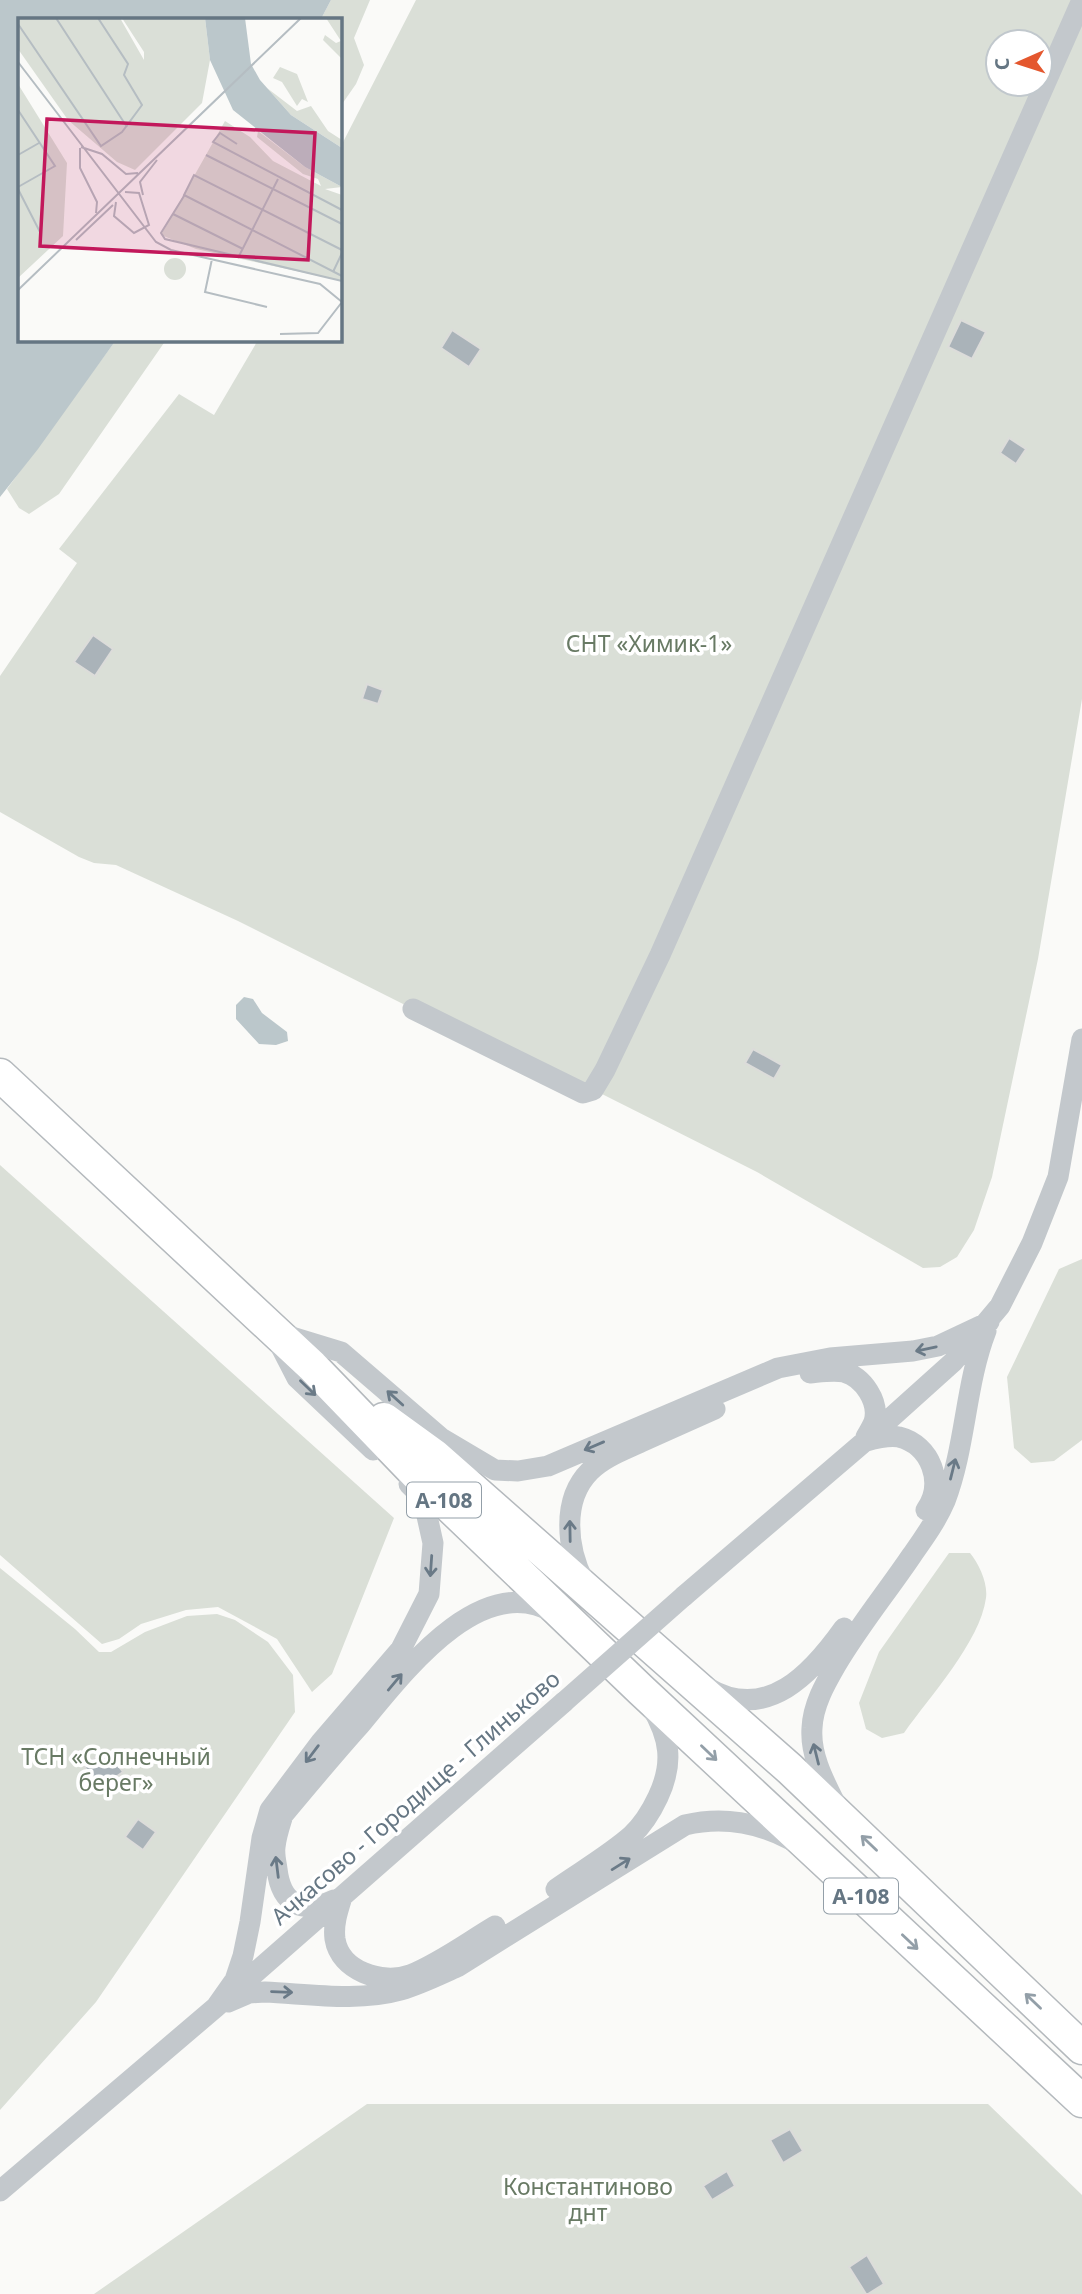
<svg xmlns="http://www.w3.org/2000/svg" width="1082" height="2294" viewBox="0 0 1082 2294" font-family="'Noto Sans',sans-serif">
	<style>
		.green { fill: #dadfd7; fill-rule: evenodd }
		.water { fill: #bbc7cb }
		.building { fill: #aab3b9; stroke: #dcdcda; stroke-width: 2 }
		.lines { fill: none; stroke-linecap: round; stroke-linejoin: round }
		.highway-casing { stroke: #b4b9bd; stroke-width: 35 }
		.minor { stroke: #c3c8cc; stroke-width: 21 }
		.highway { stroke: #fff; stroke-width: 32 }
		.minor-bridge { stroke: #c3c8cc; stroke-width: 21 }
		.oneway { stroke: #6a7a87 }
		.oneway2 { stroke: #939fa8 }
		.labels { text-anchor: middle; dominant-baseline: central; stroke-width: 7; stroke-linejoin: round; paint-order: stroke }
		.shield { fill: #fff; stroke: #939fa8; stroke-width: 2 }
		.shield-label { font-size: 21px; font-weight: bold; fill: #657683 }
		.park-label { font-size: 23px; fill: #687a64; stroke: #fff }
		.street-label { font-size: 23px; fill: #657683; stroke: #fff }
		.inset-road { fill: none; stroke: #b5bdc2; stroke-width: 2 }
		.view { fill: #c2185b; fill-opacity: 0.15; stroke: #c2185b; stroke-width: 3.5 }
		.inset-edge { fill: none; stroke: #657683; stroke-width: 3.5 }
	</style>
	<rect width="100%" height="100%" fill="#fafaf8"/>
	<path class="green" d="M331 0H370L354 38 364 65 356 84 340 107V19H321Z
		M416 0H1082V699L1038 959 992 1177 974 1230 957 1257 940 1267 923 1268 757 1172 594 1090 413 1009 238 921 116 865 94 863 79 857 0 812V676L77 563 59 549 179 394 214 415 258 340H340V148ZM998 42H1040V84H998Z
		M116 340H166L59 494 29 514 19 508 7 489Z
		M0 1165 394 1518 332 1674 312 1692 277 1639 218 1607 186 1610 141 1624 119 1639 102 1644 0 1555Z
		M1082 1259V1440L1054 1461 1031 1463 1014 1448 1007 1377 1059 1269Z
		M949 1553H970C979 1564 988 1583 986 1598 980 1642 930 1696 904 1733L882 1738 866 1729 859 1703 879 1652Z
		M0 1568 75 1629 99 1652H111L145 1632 187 1616 217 1614 235 1620 268 1642 293 1675 295 1712 96 2002 0 2110Z
		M367 2104H988L1082 2195V2294H94Z"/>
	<path class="water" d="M0 0H331L321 19H19V340H116L38 449 0 497Z
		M244 997 253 999 262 1013 287 1032 288 1041 276 1045 259 1044 236 1019V1005Z"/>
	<path class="building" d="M961 320 986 332 972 359 948 347Z
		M452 330 481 349 469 367 441 348Z
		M1009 438 1026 449 1016 464 1000 453Z
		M93 635 113 649 95 676 74 662Z
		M367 684 383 690 378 704 362 699Z
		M753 1049 782 1065 774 1079 745 1063Z
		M106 1749 123 1772 100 1788 84 1766Z
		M138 1819 156 1832 143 1850 125 1837Z
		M790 2129 803 2151 783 2163 770 2140Z
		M727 2171 735 2186 712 2200 703 2186Z
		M867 2255 884 2284 868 2294H866L849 2267Z"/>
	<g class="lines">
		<defs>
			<path id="highway" d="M0 1075 312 1366 419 1477 641 1690 1082 2101
				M384 1419 435 1456 790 1769 1082 2048"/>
		</defs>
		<use href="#highway" class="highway-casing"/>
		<path class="minor" d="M413 1009 583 1093 593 1090 605 1070 660 955 1082 0
			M282 1334 341 1352 441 1438 495 1470 518 1471 548 1466 778 1368 830 1358 913 1351 938 1346 989 1322
			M281 1347 297 1378 373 1450
			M810 1373C821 1372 833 1370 844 1372 863 1377 880 1402 874 1422 872 1427 869 1432 866 1437
			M866 1441C877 1438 888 1435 899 1437 931 1445 945 1483 926 1510
			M584 1582C567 1549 561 1500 590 1471 604 1457 624 1450 641 1442 666 1431 690 1420 715 1409
			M684 1596 864 1442 953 1362 1000 1306 1032 1243 1058 1177 1082 1039
			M708 1688C767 1723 812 1673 844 1628
			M835 1803C824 1781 810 1755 812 1728 813 1705 825 1684 836 1665 859 1626 887 1592 912 1555 924 1538 937 1520 945 1501 966 1446 965 1385 986 1331
			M556 1889C580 1872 608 1856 631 1836 643 1825 651 1812 658 1797 674 1763 670 1738 651 1706
			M342 1897C338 1910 333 1924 335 1939 340 1971 382 1985 410 1975 440 1963 468 1942 495 1926
			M334 1900C302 1915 281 1904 277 1869 276 1862 274 1854 275 1847 276 1836 280 1825 283 1815 308 1785 333 1755 359 1726 400 1677 480 1568 554 1613
			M228 2002 249 1993 265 1992C309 1994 359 2002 401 1990 421 1984 439 1975 457 1967L685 1825C723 1816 757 1822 791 1840
			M216 2007 235 1980 243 1956 250 1922 262 1838 270 1810 321 1742 401 1649 429 1594 433 1543 423 1498 409 1484
			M0 2191 216 2007 564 1702"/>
		<use href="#highway" class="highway"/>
		<path class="minor-bridge" d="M564 1702 684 1596"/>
	</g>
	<defs><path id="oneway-shaft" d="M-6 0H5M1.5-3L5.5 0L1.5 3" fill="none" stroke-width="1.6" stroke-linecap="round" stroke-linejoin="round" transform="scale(1.75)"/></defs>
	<g class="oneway">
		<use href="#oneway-shaft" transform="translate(926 1349) rotate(168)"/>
		<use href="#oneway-shaft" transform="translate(308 1388) rotate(44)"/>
		<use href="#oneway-shaft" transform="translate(395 1398) rotate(-138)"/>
		<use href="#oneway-shaft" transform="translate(594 1446) rotate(157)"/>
		<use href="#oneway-shaft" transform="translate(953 1469) rotate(-76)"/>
		<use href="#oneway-shaft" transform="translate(570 1531) rotate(-91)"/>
		<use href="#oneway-shaft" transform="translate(431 1566) rotate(94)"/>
		<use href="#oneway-shaft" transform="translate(395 1682) rotate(-50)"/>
		<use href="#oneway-shaft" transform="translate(312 1754) rotate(127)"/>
		<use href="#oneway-shaft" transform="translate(816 1754) rotate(-104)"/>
		<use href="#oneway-shaft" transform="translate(621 1864) rotate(-32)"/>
		<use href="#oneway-shaft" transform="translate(277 1867) rotate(-97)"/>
		<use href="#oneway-shaft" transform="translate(282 1992) rotate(2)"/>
	</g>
	<g class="oneway2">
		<use href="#oneway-shaft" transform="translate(709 1753) rotate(44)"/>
		<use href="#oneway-shaft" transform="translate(869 1843) rotate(-136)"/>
		<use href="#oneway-shaft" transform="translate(910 1942) rotate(43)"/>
		<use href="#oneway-shaft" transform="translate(1033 2001) rotate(-136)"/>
	</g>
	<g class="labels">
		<g class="shield">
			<rect x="407" y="1482.5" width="74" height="35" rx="5"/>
			<rect x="824" y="1878.5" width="74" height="35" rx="5"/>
		</g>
		<g class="shield-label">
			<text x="444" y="1500">А-108</text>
			<text x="861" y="1896">А-108</text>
		</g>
		<g class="park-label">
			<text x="649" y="643">СНТ «Химик-1»</text>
			<text x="116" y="1756">ТСН «Солнечный<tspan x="116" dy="26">берег»</tspan></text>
			<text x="588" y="2186">Константиново<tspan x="588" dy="26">днт</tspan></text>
		</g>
		<g class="street-label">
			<text transform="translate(415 1797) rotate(-41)">Ачкасово - Городище - Глиньково</text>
		</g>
	</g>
	<g transform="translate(18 18)">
		<rect width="324" height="324" fill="#fafaf8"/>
		<path d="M0 0H102L126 42V34L104 0H187L192 42 184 85 117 152 99 144 50 102 0 31ZM308 0H324V41L305 22 307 17 318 25 323 23ZM262 49 279 56 290 84 284 81 279 88 264 64 255 60ZM0 66 49 145 45 218 0 260ZM249 70 279 93 293 88 310 113 324 122V130L273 97ZM207 103 232 119 255 143 303 168 300 161 285 156 239 119 240 113 287 149 324 169 307 171 324 177V263L178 231 143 217ZM146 251a11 11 0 1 1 22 0a11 11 0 1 1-22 0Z" fill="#dadfd7"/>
		<path d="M187 0H227L233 46 242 62 273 97 324 130V169L287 149 215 92 192 42Z" fill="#bbc7cb"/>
		<path class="inset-road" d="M38 0 109 109M0 6 83 128 104 114 124 87 106 57 110 46 80 0M0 44 138 224 153 232 302 266 324 284M0 92 37 148 0 169M219 126 202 115 195 124 324 192M63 129 84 136 108 156 120 155M62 130V150L79 184 78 195M0 137 21 125M188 137 324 206M0 171 23 216M125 177 122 164 139 142M166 178 143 215 147 221 324 263M98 184 96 198 116 215 131 207 121 175 107 174M155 196 225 231M58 222 95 187M324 232 176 157 166 177 324 258M220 240 260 161M194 241 187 274 249 289M315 254 324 235M0 272 283 0M262 316 300 315 324 284"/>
		<path class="view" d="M29 101 297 115 290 242 22 228Z"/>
		<rect width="324" height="324" class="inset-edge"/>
	</g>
	<g transform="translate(1019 63) rotate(267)"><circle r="33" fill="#ffffff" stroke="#c1c8cd" stroke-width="2"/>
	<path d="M0-5L12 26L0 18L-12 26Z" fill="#e4572e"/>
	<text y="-10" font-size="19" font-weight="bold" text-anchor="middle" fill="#657683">С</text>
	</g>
</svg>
